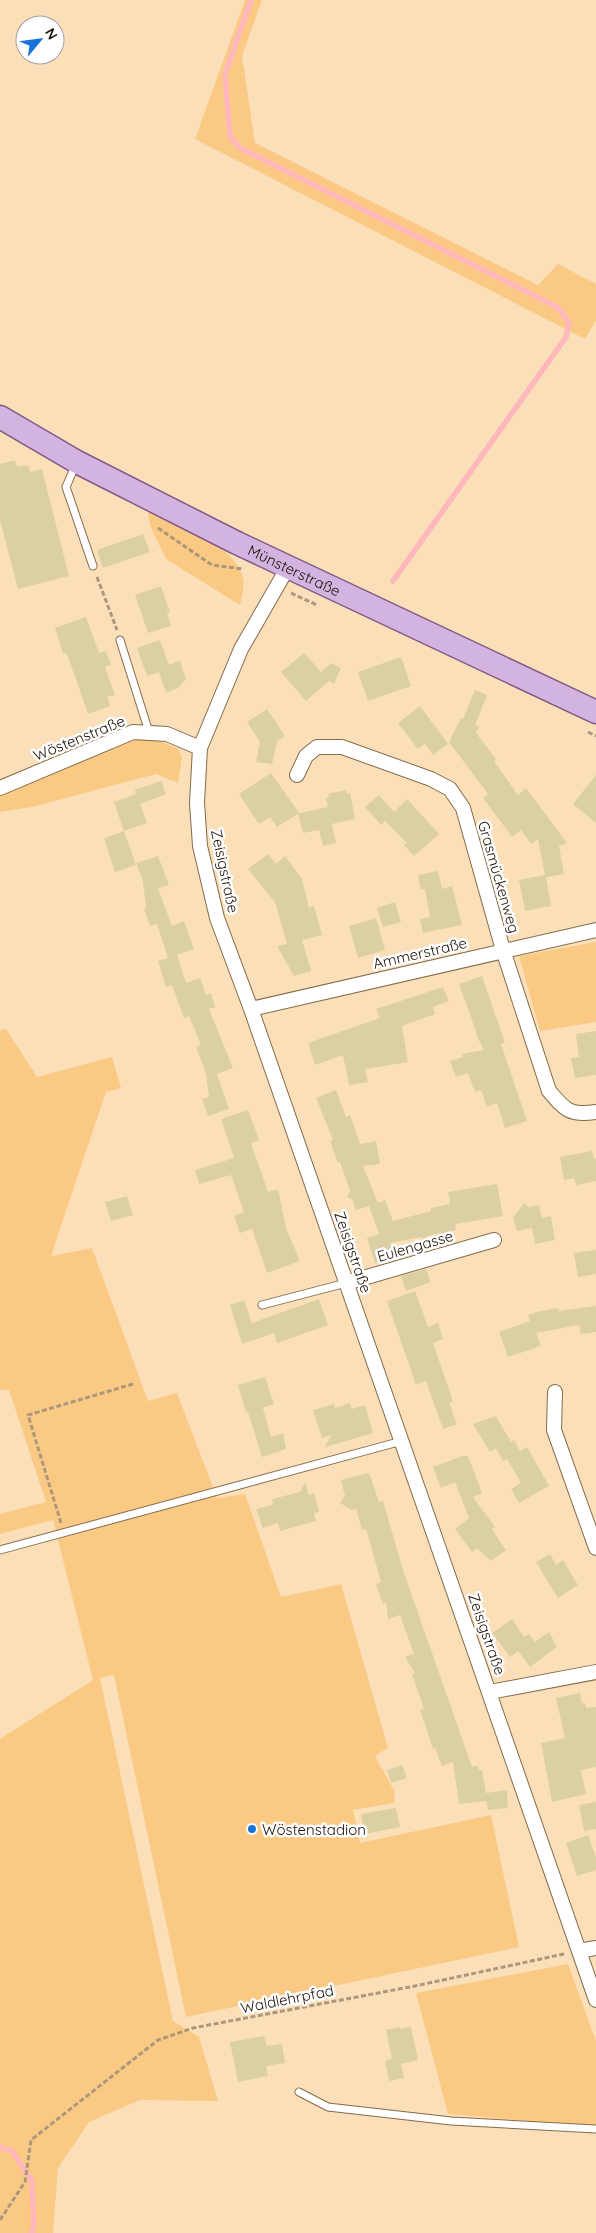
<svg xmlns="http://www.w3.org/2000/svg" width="596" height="2233" viewBox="0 0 596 2233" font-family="Quicksand,sans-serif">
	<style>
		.green { fill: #faca85 }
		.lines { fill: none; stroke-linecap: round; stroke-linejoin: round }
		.stream { stroke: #feb7ba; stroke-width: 5.5 }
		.building { fill: #dbd0a4 }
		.lane-casing { stroke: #846c48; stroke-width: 9 }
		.street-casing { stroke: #846c48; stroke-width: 16 }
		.primary-casing { stroke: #805a86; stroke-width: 25 }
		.path { stroke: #ad977a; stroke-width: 3; stroke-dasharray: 5 2.5; stroke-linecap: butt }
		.lane { stroke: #fff; stroke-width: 7 }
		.street { stroke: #fff; stroke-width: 14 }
		.primary { stroke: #d3b3e0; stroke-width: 22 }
		.poi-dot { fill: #1673dc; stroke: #fff; stroke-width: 2 }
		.labels { text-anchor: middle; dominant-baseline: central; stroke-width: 5; stroke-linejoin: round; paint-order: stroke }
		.street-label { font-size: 15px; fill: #1c1205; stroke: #fff }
		.poi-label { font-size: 15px; fill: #1c1205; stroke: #fff; text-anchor: start }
	</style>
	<rect width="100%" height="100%" fill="#fbdfb9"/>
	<path class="green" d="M245 0H262L242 56 255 143 538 285 558 264 596 284V320L585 339 195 139Z
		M148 512C178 526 235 543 243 578 245 585 242 597 240 605L166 559 150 526Z
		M135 739 159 741 177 748 182 757 178 783 156 774 32 807 0 812V795L94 754Z
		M596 942V1022L540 1031 519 956Z
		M6 1029 37 1077 112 1057 121 1088 106 1092 51 1256 92 1248 148 1401 177 1393 217 1498 245 1494 281 1597 341 1584 388 1748 375 1756 395 1792 394 1803 353 1810 360 1843 491 1815 519 1947 186 2017 114 1675 100 1678 173 2021 199 2037 218 2101 140 2100 89 2122 58 2168 53 2233H0V1739L93 1680 53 1520 0 1534V1514L46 1502 9 1390H0V1030Z
		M568 1964 596 2041V2127L448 2114 416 1993Z"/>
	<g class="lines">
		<path class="stream" d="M251 0 225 74 230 136 240 148 557 307 569 322 566 337 393 581
			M0 2147 12 2151 32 2181 34 2225 32 2233"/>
	</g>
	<path class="building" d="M15 460 17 467 28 465 30 472 42 469 69 576 18 589 0 520V464Z
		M143 534 150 552 103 568 97 550Z
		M161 586 170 612 167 613 171 626 148 633 135 595Z
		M86 617 99 653 106 651 111 665 105 667 115 695 107 697 110 706 88 714 74 673 66 653 63 654 55 628Z
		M160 640 169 665 180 661 186 679 178 688 166 693 159 672 147 676 137 648Z
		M304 653 321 672 331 663 341 668 334 684 329 681 306 701 281 672Z
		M401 657 411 686 368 701 358 672Z
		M475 690 487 695 475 725 479 727 476 733 496 759 494 761 518 795 526 788 567 843 559 846 564 874 546 877 551 906 525 911 519 880 545 875 538 839 531 844 521 830 512 837 483 798 488 794 449 742 461 718 463 719Z
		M420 706 448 744 433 755 425 744 418 749 398 723Z
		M267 709 285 736 277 741 272 764 256 762 260 742 247 722Z
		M271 773 299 813 328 807 326 799 329 798 328 794 346 790 347 794 350 793 355 819 332 824 336 843 323 846 319 830 303 833 298 814 277 827 270 817 259 824 239 794Z
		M596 775V823L573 804Z
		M161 781 166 794 140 804 147 823 124 831 136 865 115 872 104 838 124 831 114 802 136 794 135 790Z
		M379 795 394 812 407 799 439 834 414 856 404 845 407 843 385 821 381 825 365 807Z
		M268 854 276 864 285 856 302 879 309 908 314 906 322 935 302 940 311 971 294 976 277 946 287 944 275 902 248 869Z
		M158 856 169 885 158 888 172 926 184 921 194 949 177 955 186 983 200 978 206 995 211 993 215 1007 209 1009 233 1068 217 1074 229 1109 208 1116 202 1099 209 1097 206 1073 196 1047 201 1045 189 1016 184 1018 172 985 166 987 158 961 168 958 157 924 150 926 144 909 146 908 143 881 136 863Z
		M438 871 442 889 452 886 462 925 423 933 420 919 430 917 425 889 421 890 418 875Z
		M395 902 401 922 383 927 377 908Z
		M376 918 385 950 358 958 349 926Z
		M482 976 505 1043 501 1044 527 1121 505 1128 497 1103 487 1107 481 1090 475 1092 468 1073 456 1077 450 1061 463 1057 462 1054 484 1050 476 1035 477 1034 459 984Z
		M443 987 449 1001 433 1007 435 1014 402 1026 408 1062 365 1069 368 1082 349 1085 343 1055 315 1065 308 1043 380 1018 376 1009Z
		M596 1031V1075L575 1078 571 1058 579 1057 576 1034Z
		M336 1090 346 1117 350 1115 360 1144 376 1141 380 1164 363 1166 378 1203 385 1200 393 1221 431 1211V1208L450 1204 448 1192 497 1184 503 1216 455 1224 456 1230 427 1236 424 1239 421 1237 390 1243 395 1256 375 1263 367 1238 379 1234 369 1206 356 1210 352 1199 347 1197 350 1191 340 1162 338 1163 330 1141 333 1140 316 1098Z
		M248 1110 259 1140 251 1143 268 1192 278 1189 286 1228 300 1261 267 1273 252 1229 240 1233 234 1216 244 1212 231 1175 199 1184 195 1170 234 1158 221 1119Z
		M592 1151 594 1159 596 1158V1181L576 1185 574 1178 564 1180 560 1157Z
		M127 1196 133 1215 111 1221 105 1202Z
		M524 1203 529 1207 539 1205 542 1218 551 1216 555 1240 535 1244 532 1228 517 1231 513 1218Z
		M596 1250V1274L578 1277 574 1253Z
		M426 1269 431 1282 406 1291 401 1276Z
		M415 1291 428 1327 438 1323 443 1339 433 1343 453 1401 449 1403 457 1424 443 1429 426 1381 416 1385 387 1301Z
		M319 1299 328 1325 277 1343 274 1333 242 1344 230 1305 244 1300 252 1323Z
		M596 1306V1332L581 1334 579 1325 536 1333 541 1346 508 1357 499 1332 530 1321 528 1315 540 1311 558 1308 559 1311Z
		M265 1377 274 1404 263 1408 271 1437 283 1433 286 1449 262 1457 248 1412 246 1413 238 1385Z
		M350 1403 352 1409 365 1405 373 1433 325 1447 331 1435 322 1438 313 1410 334 1404 335 1408Z
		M496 1416 511 1442 514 1440 520 1451 527 1447 549 1486 519 1503 511 1489 521 1483 507 1459 503 1461 496 1449 490 1452 473 1424Z
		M462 1456H468L482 1493 473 1497 495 1527 492 1529 506 1550 491 1561 477 1548 472 1552 455 1529 469 1518 455 1482 441 1488 433 1467Z
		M369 1473 379 1502 383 1501 403 1570 472 1767 478 1766 479 1771 482 1770 486 1793 507 1790 508 1808 488 1810 486 1801 459 1804 453 1762 442 1766 435 1748 433 1749 420 1710 424 1709 412 1674 415 1673 405 1657 414 1654 400 1615 388 1619 386 1602 383 1604 376 1584 381 1582 366 1529 362 1530 356 1509 352 1510 340 1503 345 1496 341 1480Z
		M305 1482 309 1495 314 1493 319 1512 314 1513 316 1521 280 1531 278 1523 263 1528 256 1509 273 1505 272 1499 300 1492Z
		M550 1554 556 1565 563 1560 578 1585 558 1598 536 1562Z
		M512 1619 524 1637 529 1634 535 1642 549 1632 557 1647 530 1667 518 1651 510 1657 492 1633Z
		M580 1693 582 1703H585L586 1708 596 1707V1767L581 1770 586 1794 552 1802 541 1743 565 1738 556 1698Z
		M402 1765 407 1778 391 1783 387 1770Z
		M596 1802V1829L584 1831 579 1805Z
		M396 1808 400 1827 365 1834 361 1814Z
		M588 1835 596 1857V1870L577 1876 566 1843Z
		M399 2027 400 2029 411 2027 418 2060 401 2064 404 2078 389 2081 385 2061 392 2059 386 2030Z
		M264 2036 267 2046 282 2044 285 2063 266 2066 268 2076 238 2082 230 2042Z"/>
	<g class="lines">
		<defs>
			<path id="lane" d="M75 466 66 487 93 566
				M120 640 149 732
				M262 1305 346 1283
				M0 1550 402 1441
				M299 2092 328 2107 451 2121 596 2129"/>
			<path id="street" d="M288 567 241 649 200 748 197 803 200 846 217 918 251 1009 596 2000
				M297 775 306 756 317 747H342L431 779 450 789 463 808 503 950 549 1091C565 1110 570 1116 596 1112
				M0 788 133 732 167 734 200 748
				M251 1009 596 930
				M346 1283 494 1240
				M555 1392 554 1430 596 1548
				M490 1692 596 1672
				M579 1951 596 1948"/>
			<g id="primary">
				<path id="s1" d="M0 417 77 462 237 543 596 712"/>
			</g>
		</defs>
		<use href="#lane" class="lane-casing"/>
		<use href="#street" class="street-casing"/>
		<use href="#primary" class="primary-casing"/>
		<path class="path" d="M158 528 212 565 243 569
			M97 577 117 630
			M291 593 317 605
			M588 732 596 736
			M61 1523 28 1415 133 1384
			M0 2220 25 2182 31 2140 158 2040 193 2028 415 1986 564 1954"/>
		<use href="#lane" class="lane"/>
		<use href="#street" class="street"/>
		<use href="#primary" class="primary"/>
	</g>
	<circle class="poi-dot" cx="252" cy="1829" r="5"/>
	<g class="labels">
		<g class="street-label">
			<text stroke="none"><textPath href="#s1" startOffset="332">Münsterstraße</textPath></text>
			<text transform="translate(79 738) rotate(-22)">Wöstenstraße</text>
			<text transform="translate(225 871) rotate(78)">Zeisigstraße</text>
			<text transform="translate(499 877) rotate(74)">Grasmückenweg</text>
			<text transform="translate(420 953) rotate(-13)">Ammerstraße</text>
			<text transform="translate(415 1246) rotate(-16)">Eulengasse</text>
			<text transform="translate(353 1252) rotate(71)">Zeisigstraße</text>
			<text transform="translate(487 1634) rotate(71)">Zeisigstraße</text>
			<text transform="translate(287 1999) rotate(-11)">Waldlehrpfad</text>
		</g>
		<g class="poi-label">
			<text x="262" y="1829">Wöstenstadion</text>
		</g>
	</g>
	<g transform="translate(40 40) rotate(61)"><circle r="24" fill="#ffffff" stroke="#a4a09b"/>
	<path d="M0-4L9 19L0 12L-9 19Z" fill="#1673dc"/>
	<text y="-8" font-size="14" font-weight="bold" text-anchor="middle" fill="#1c1205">N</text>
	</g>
</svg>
